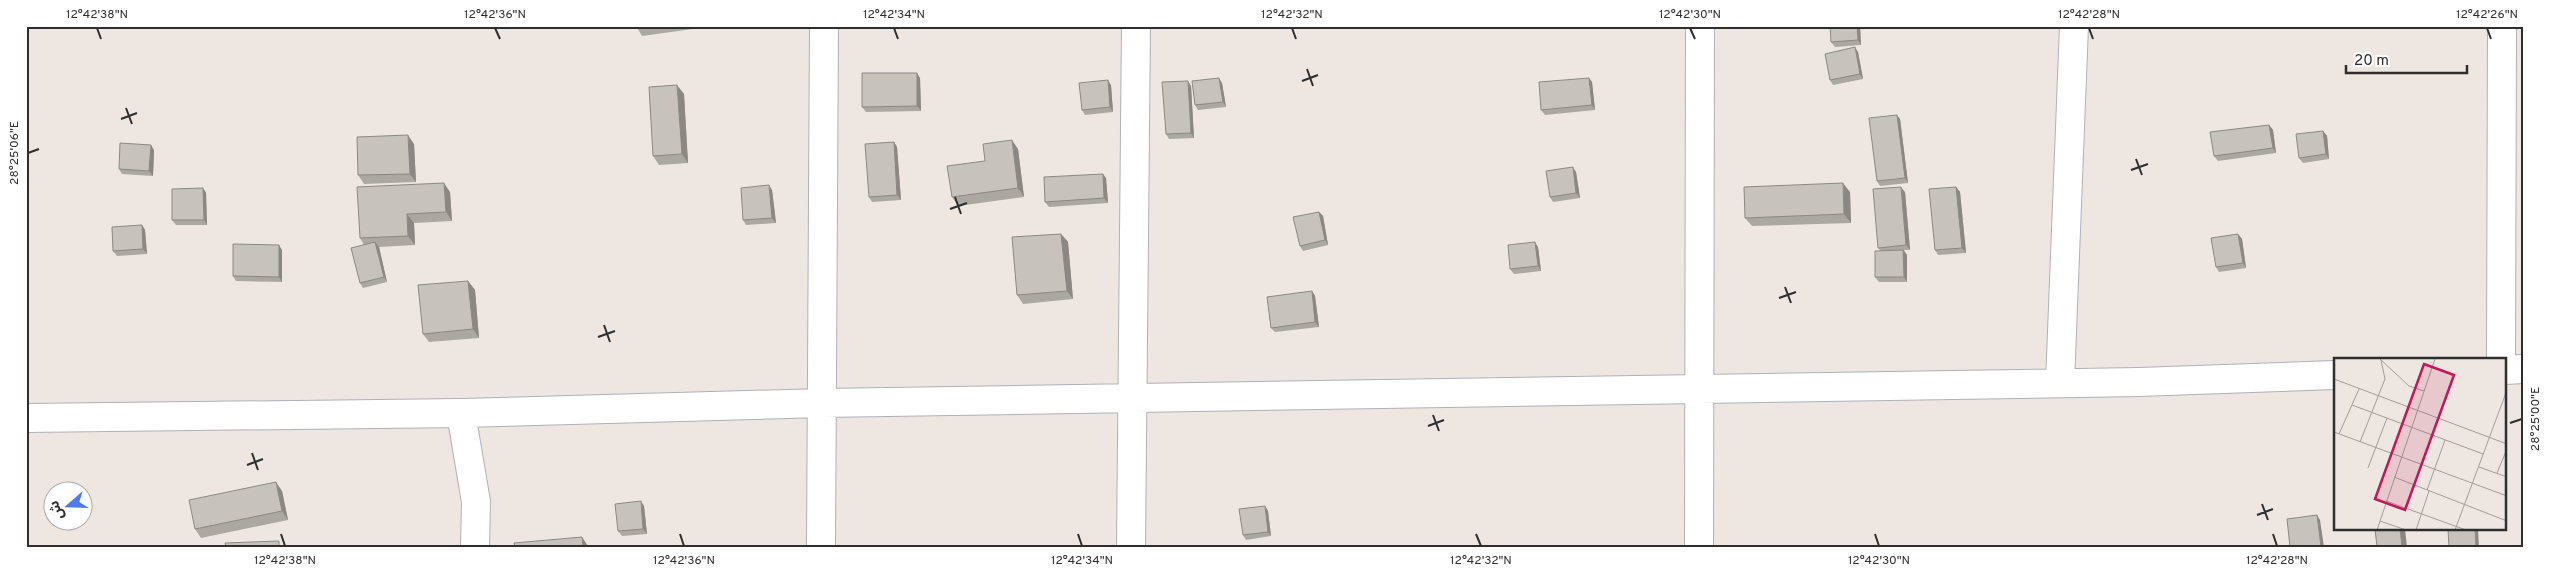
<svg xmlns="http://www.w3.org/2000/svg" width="2549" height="573" viewBox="0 0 2549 573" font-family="Overpass,'Noto Sans Arabic',sans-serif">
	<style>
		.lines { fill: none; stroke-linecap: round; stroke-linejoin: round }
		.minor-casing { stroke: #aeb1b9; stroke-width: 30 }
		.minor { stroke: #fff; stroke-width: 28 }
		.wall { fill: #aba8a2 }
		.shaded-wall { fill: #8b8884 }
		.building { fill: #c7c3bc; stroke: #8b8884 }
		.ticks { fill: none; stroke: #2e2e2e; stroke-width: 2 }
		.inset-road { fill: none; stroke: #a19d99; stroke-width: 1 }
		.view { fill: #c2185b; fill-opacity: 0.15; stroke: #c2185b; stroke-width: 2.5 }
		.inset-edge { fill: none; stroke: #2e2e2e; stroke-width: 2.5 }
		.neatline { fill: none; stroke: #2e2e2e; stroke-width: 2 }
		.ticks-label { font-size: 12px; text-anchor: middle; fill: #2e2e2e }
	</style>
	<rect width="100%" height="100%" fill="#eee7e1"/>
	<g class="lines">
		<defs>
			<path id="minor" d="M2501 359 2502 26
				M2505 370 2523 369
				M2060 383 2074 26
				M461 413 476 502 475 547
				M26 418 461 413 823 403 2139 382 2335 375
				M821 547 824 26
				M1131 547 1136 26
				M1699 547 1700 26"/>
		</defs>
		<use href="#minor" class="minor-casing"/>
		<use href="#minor" class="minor"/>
	</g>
	<path class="wall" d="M636 26H700V28L642 36Z
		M1860 26 1861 45 1835 47 1831 42Z
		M1858 52 1863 79 1833 85 1830 80Z
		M920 78 921 111 866 112 862 107Z
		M1589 78 1592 82 1595 110 1545 115 1541 110Z
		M1222 83 1226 107 1198 110 1195 105Z
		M1111 85 1113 112 1085 115 1082 110Z
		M1191 86 1194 138 1169 139 1166 134Z
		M684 94 688 163 659 165 653 156Z
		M1900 119 1908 183 1880 186 1877 181Z
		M2269 125 2273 130 2276 153 2218 161 2214 156Z
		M2323 131 2327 136 2329 159 2303 163 2299 158Z
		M894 142 897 147 901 200 872 202 869 197Z
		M414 144 416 182 364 184 358 175Z
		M1018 149 1024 197 958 206 952 197 985 161Z
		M154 150 153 176 122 174 119 169Z
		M1576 172 1580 198 1553 202 1550 197Z
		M1106 178 1108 203 1049 207 1045 202Z
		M1956 187 1960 192 1966 253 1938 255 1935 250Z
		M203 188 206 193 207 225H176L172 220Z
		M772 190 776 223 746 225 743 220Z
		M450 192 452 221 414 223 415 245 379 247 387 282 363 288 360 283 364 245 360 238Z
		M1850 192 1851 223 1752 226 1745 218Z
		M1905 192 1910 250H1904L1907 255V282H1879L1875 277 1881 251 1878 248Z
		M1319 212 1323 216 1328 245 1303 251 1300 246Z
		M142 225 145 230 147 254 117 256 113 251Z
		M1061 234 1068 242 1073 299 1023 304 1017 295Z
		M2238 234 2242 239 2246 268 2219 272 2216 267Z
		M1538 247 1541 271 1514 274 1510 269Z
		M282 250V282L236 281 233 276Z
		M468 281 475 290 479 338 429 342 423 334Z
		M1312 291 1315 296 1319 327 1275 332 1271 328Z
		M282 491 288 520 201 538 195 529Z
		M644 506 647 534 622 536 618 531Z
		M1265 506 1268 511 1271 536 1246 540 1243 535Z"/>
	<path class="shaded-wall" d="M1857 26H1860L1861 45 1858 40Z
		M1855 47 1858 52 1863 79 1860 74Z
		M917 73 920 78 921 111 917 106Z
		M1219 78 1222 83 1226 107 1223 102Z
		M1589 78 1592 82 1595 110 1592 105Z
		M1108 80 1111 85 1113 112 1110 107Z
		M1188 81 1191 86 1194 138 1191 133Z
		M677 85 684 94 688 163 682 154Z
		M1897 115 1900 119 1908 183 1905 178Z
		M2269 125 2273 130 2276 153 2273 148Z
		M2323 131 2327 136 2329 159 2326 154Z
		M408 135 414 144 416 182 410 174Z
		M1012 140 1018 149 1024 197 1018 188Z
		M894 142 897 147 901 200 897 195Z
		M151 145 154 150 153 176 149 171Z
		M1573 167 1576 172 1580 198 1576 193Z
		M1103 174 1106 178 1108 203 1104 198Z
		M444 183 450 192 452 221 446 212Z
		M1843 183 1850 192 1851 223 1844 214Z
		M769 185 772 190 776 223 772 218Z
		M1901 187 1905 192 1910 250 1906 245Z
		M1956 187 1960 192 1966 253 1962 248Z
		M203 188 206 193 207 225 204 220Z
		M1319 212 1323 216 1328 245 1325 240Z
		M407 214 414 223 415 245 408 236Z
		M142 225 145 230 147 254 143 249Z
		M1061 234 1068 242 1073 299 1067 291Z
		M2238 234 2242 239 2246 268 2243 263Z
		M375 242 379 247 387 282 384 277Z
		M1535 242 1538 247 1541 271 1538 266Z
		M279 245 282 250V282L279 277Z
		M1903 250 1907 255V282L1904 277Z
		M468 281 475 290 479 338 473 329Z
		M1312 291 1315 296 1319 327 1315 322Z
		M276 482 282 491 288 520 282 511Z
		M641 501 644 506 647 534 643 529Z
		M1265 506 1268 511 1271 536 1268 532Z
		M2317 515 2320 520 2324 547H2321Z
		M2400 529H2405L2407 547H2402Z
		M2475 529H2478L2479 547H2476Z
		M582 537 588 546V547H583Z"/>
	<path class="building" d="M1830 26H1857L1858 40 1831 42Z
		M1855 47 1860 74 1830 80 1825 54Z
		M862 73H917V106L862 107Z
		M1219 78 1223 102 1195 105 1192 81Z
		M1589 78 1592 105 1541 110 1539 82Z
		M1108 80 1110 107 1082 110 1079 83Z
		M1188 81 1191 133 1166 134 1162 82Z
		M677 85 682 154 653 156 649 87Z
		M1897 115 1905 178 1877 181 1869 118Z
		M2269 125 2273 148 2214 156 2210 132Z
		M2323 131 2326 154 2299 158 2296 134Z
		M408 135 410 174 358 175 357 137Z
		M1012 140 1018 188 952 197 947 166 985 161 983 144Z
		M894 142 897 195 869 197 865 144Z
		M120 143 151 145 149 171 119 169Z
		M1573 167 1576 193 1550 197 1546 171Z
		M1103 174 1104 198 1045 202 1044 177Z
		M444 183 446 212 407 214 408 236 360 238 357 187Z
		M1843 183 1844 214 1745 218 1744 187Z
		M769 185 772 218 743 220 741 188Z
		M1901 187 1906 245 1878 248 1873 189Z
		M1956 187 1962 248 1935 250 1929 189Z
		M203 188 204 220H172V189Z
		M1319 212 1325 240 1300 246 1293 217Z
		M142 225 143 249 113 251 112 227Z
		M1061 234 1067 291 1017 295 1012 237Z
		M2238 234 2243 263 2216 267 2211 238Z
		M375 242 384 277 360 283 351 248Z
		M1535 242 1538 266 1510 269 1508 245Z
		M233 244 279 245V277L233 276Z
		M1903 250 1904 277H1875V251Z
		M468 281 473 329 423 334 418 285Z
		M1312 291 1315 322 1271 328 1267 297Z
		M276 482 282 511 195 529 189 500Z
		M641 501 643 529 618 531 615 504Z
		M1265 506 1268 532 1243 535 1239 509Z
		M2317 515 2321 547H2290L2287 519Z
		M2375 529H2400L2402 547H2377Z
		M2448 529H2475L2476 547H2449Z
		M582 537 583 547H515L514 543Z
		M279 541V547H226L225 543Z"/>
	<path class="ticks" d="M97 28 101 39M495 28 500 39M894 28 898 39M1292 28 1296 39M1690 28 1695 39M2089 28 2093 39M2487 28 2491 39M1307 69 1313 86M1302 81 1318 75M126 108 132 124M121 119 137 113M28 153 39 149M2136 159 2142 175M2131 170 2148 164M955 197 961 214M950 209 967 203M1785 287 1791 303M1779 298 1796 292M604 325 610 342M598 337 615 331M1433 415 1439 431M2510 423 2522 419M1428 426 1444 420M252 453 258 470M247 465 263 459M2262 504 2268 520M2257 515 2273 509M281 534 285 546M680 534 684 546M1078 534 1082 546M1476 534 1481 546M1875 534 1879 546M2273 534 2277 546"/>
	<g transform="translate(2334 358)">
		<rect width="172" height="172" fill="#eee7e1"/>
		<path class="inset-road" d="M46 1 75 28 90 33M0 21 173 86M18 47 149 96M0 74 173 138M5 76 25 31M26 84 51 21 47 2M145 109 173 119M34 110 53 60M163 115 173 91M60 119 173 163M93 132 111 82M52 143 132 172M46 163 72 172M43 172 101 1M82 172 95 133M121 172 173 32"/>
		<path class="view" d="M90 6 120 17 71 152 41 141Z"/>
		<rect width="172" height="172" class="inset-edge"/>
	</g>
	<rect width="2549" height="573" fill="none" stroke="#ffffff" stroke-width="55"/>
	<g transform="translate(68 506) rotate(250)"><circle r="24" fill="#ffffff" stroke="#ababab"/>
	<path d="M0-4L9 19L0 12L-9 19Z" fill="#4b7af2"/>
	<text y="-8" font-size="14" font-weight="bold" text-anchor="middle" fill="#2e2e2e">ش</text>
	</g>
	<path d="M2346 65v8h121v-8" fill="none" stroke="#2e2e2e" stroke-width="2.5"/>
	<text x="2354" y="65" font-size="15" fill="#2e2e2e" stroke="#ffffff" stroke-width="4" paint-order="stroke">20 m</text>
	<rect x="28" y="28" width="2494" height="518" class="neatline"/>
	<g class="ticks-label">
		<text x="97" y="18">12°42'38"N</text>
		<text x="495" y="18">12°42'36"N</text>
		<text x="894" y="18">12°42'34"N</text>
		<text x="1292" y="18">12°42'32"N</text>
		<text x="1690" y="18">12°42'30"N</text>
		<text x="2089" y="18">12°42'28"N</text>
		<text x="2487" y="18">12°42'26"N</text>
		<text transform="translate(14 153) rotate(-90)" y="4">28°25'06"E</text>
		<text transform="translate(2535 419) rotate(-90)" y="4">28°25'00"E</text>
		<text x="285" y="564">12°42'38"N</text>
		<text x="684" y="564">12°42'36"N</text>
		<text x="1082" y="564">12°42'34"N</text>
		<text x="1481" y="564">12°42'32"N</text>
		<text x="1879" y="564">12°42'30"N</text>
		<text x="2277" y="564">12°42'28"N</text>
	</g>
</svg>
